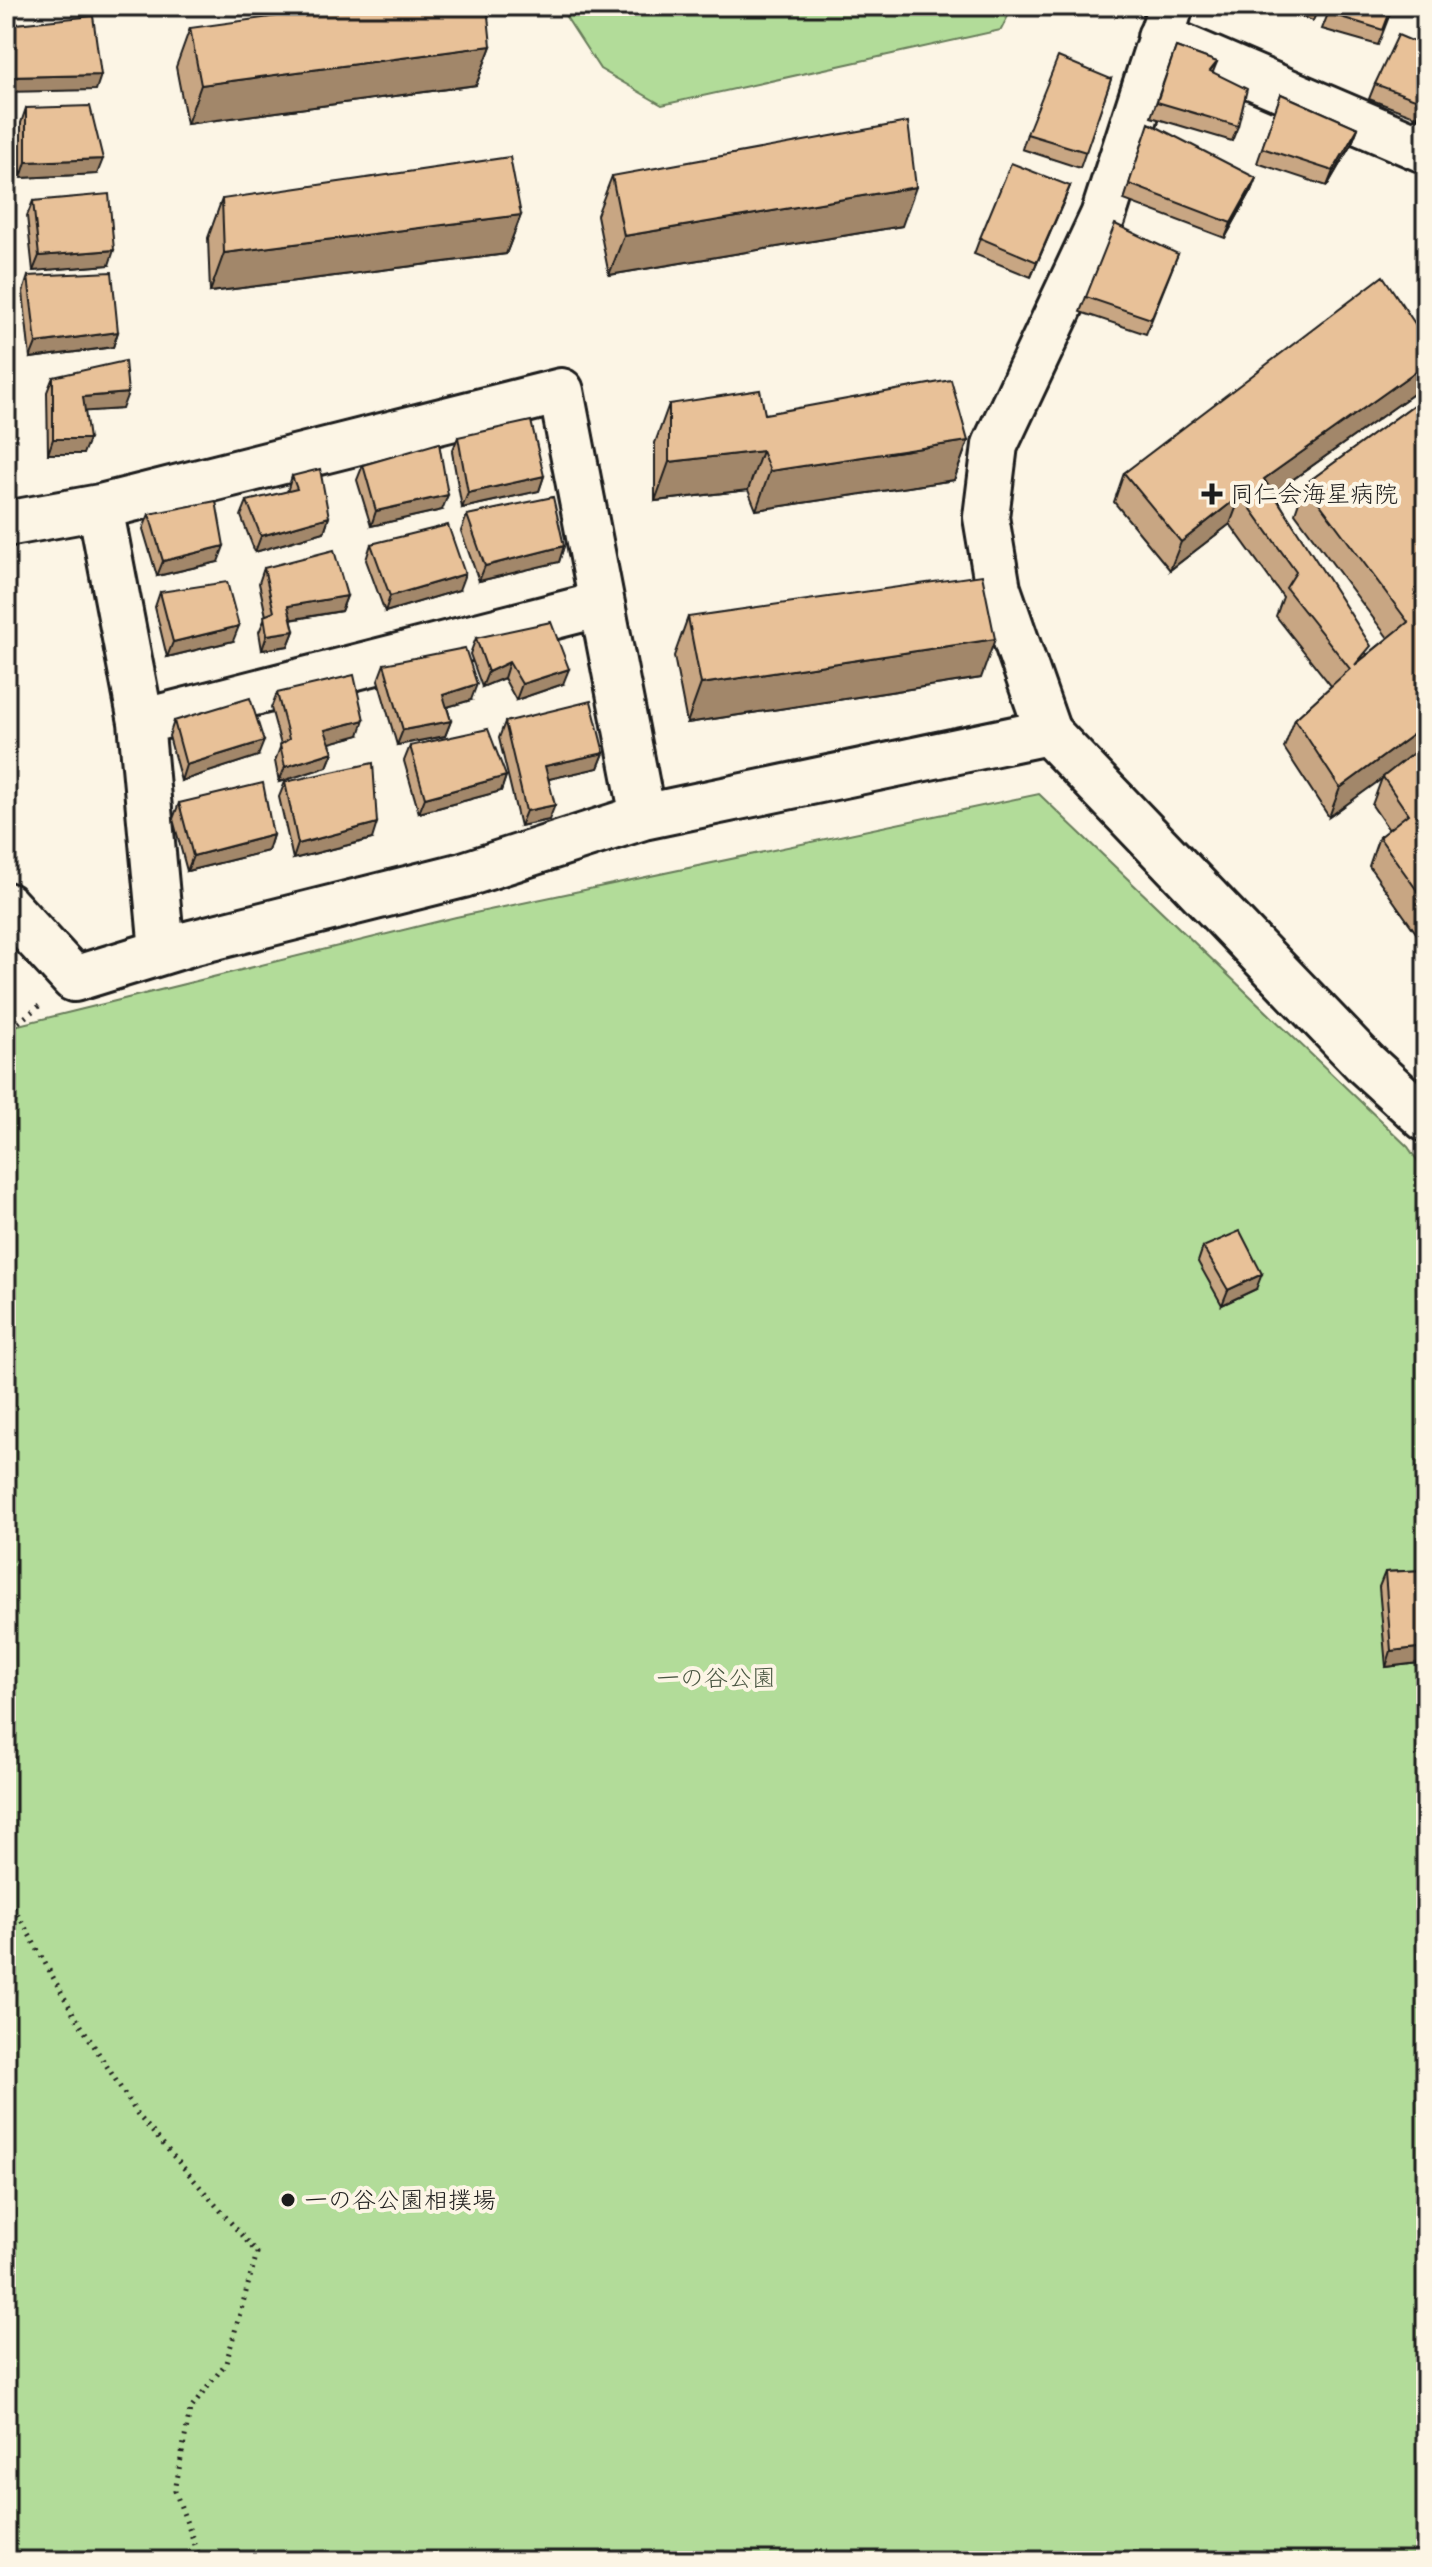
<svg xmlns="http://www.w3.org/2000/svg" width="1432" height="2567" viewBox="0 0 1432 2567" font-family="Pangolin,'Klee One',sans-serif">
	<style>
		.green { fill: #b2dc99; stroke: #677c5a; stroke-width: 2 }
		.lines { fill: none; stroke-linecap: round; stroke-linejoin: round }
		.street-casing { stroke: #1c1c1c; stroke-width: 50 }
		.secondary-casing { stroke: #1c1c1c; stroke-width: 50 }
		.path { stroke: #1c1c1c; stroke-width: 5; stroke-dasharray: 2 6; stroke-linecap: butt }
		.street { stroke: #fcf5e5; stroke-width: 44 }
		.secondary { stroke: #fcf5e5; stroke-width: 44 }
		.wall { fill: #c8a683; stroke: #1c1c1c; stroke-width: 2 }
		.shaded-wall { fill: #a2876a; stroke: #1c1c1c; stroke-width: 2 }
		.building { fill: #e8c198; stroke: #1c1c1c; stroke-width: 2 }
		.poi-dot { fill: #1c1c1c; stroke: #fcf5e5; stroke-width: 3 }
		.labels { text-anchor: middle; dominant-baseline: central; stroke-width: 8; stroke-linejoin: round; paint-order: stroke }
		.poi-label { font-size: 24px; fill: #1c1c1c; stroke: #fcf5e5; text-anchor: start }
		.park-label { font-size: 24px; fill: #495642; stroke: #fcf5e5 }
	</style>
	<rect width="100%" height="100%" fill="#fcf5e5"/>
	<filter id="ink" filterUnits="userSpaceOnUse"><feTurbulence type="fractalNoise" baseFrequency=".0125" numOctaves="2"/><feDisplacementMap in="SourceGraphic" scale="16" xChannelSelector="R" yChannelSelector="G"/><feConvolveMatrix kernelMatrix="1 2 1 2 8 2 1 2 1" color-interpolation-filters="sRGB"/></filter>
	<g filter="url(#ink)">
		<path class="green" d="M559 6H1013L1001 30 662 105 600 69Z
			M1039 794 1408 1147 1426 1173V2561H6V1028L456 917Z"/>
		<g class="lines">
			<defs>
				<path id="street" d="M1160 37 1422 149 1426 139
					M100 507 141 722 162 951
					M6 524 100 507 561 391 643 817
					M141 722 602 604
					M6 905 74 979 191 943 463 875 643 817 1048 732 998 589 986 517 995 445 1103 216 1171 6"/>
				<path id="secondary" d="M1048 732 1366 1064 1426 1119"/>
			</defs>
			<use href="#street" class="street-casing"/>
			<use href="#secondary" class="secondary-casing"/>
			<path class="path" d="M6 1032 43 1003
				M6 1893 73 2013 138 2115 257 2253 226 2363 190 2410 175 2491 201 2561"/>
			<use href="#street" class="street"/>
			<use href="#secondary" class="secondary"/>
		</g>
		<path class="wall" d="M1273 6H1319L1313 21Z
			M1331 6H1393L1378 45 1322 29Z
			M190 28 491 46 476 85 187 124 176 67Z
			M1176 47 1217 62 1213 72 1238 126 1232 141 1151 117Z
			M1111 79 1080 168 1022 149 1027 134Z
			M1375 84 1426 95 1417 117 1369 99Z
			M1281 94 1358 128 1352 143 1327 186 1257 163Z
			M26 108 97 174 21 178V123Z
			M1144 138 1256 178 1250 193 1225 238 1124 200Z
			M612 176 902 226 609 275 597 215Z
			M1070 186 1031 277 974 254 980 238Z
			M222 199 521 215 506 254 210 292 208 238Z
			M33 201 109 265 33 271 27 216Z
			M1178 254 1146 334 1080 312 1086 297Z
			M28 276 118 332 113 347 30 358 23 292Z
			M53 377 122 409 85 411 83 454H48L47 392Z
			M1426 385 1274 493 1367 655 1388 638 1295 513 1305 484 1426 396V947L1369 866 1379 837 1389 830 1372 805 1382 778 1329 817 1284 748 1295 719 1331 686 1276 616 1283 597 1230 524 1170 570 1114 502 1124 473Z
			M669 404 765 414 968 441 954 480 756 510 748 490 655 501V443Z
			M458 437 544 476 539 491 462 508 452 452Z
			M363 465 442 510 371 526 357 480Z
			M292 476 329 517 324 532 255 552 241 516 247 501 287 492Z
			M149 514 218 562 157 576 143 529Z
			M467 515 564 546 559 562 479 581 461 531Z
			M371 544 459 590 385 612 366 560Z
			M264 568 347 596 341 611 291 620 294 631 288 646 262 650 259 632 266 616 259 583Z
			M160 592 233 641 167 657 155 607Z
			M688 617 981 678 687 723 674 656Z
			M476 638 563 684 516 700 504 678 482 687 470 654Z
			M384 664 471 700 447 707 451 721 445 736 397 745 378 680Z
			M277 693 359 735 329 743 333 752 327 767 279 782 275 761 281 745 271 708Z
			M174 721 258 756 181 781 169 736Z
			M505 722 604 753 598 768 549 779V820L520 826 499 738Z
			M410 746 506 776 501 791 419 813 404 761Z
			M285 782 372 839 293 859 279 797Z
			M179 803 273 835 268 851 187 871 173 819Z
			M1203 1247 1256 1289 1222 1305 1198 1262Z
			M1426 1570V1662L1386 1667 1379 1587 1385 1572Z"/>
		<path class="shaded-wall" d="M491 46 476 85 187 124 201 85Z
			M101 75 96 90 6 92V77Z
			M1358 128 1352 143 1327 186 1333 171Z
			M103 159 97 174 21 178 26 162Z
			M1256 178 1250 193 1225 238 1231 223Z
			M1070 186 1064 201 1031 277 1037 262Z
			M916 187 902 226 609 275 624 236Z
			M521 215 506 254 210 292 224 253Z
			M114 250 109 265 33 271 39 256Z
			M118 332 113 347 30 358 36 343Z
			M1426 364V385L1254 507 1264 479Z
			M128 393 122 409 77 412 83 397Z
			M53 439H89L83 454H48Z
			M968 441 954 480 756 510 770 471Z
			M762 451 748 490 655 501 669 462Z
			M544 476 539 491 462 508 468 493Z
			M448 495 442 510 371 526 376 511Z
			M1241 495 1230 524 1170 570 1181 542Z
			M329 517 324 532 255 552 261 536Z
			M224 546 218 562 157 576 163 561Z
			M564 546 559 562 479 581 485 566Z
			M465 574 459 590 385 612 390 596Z
			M347 596 341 611 282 621 288 606Z
			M239 626 233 641 167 657 173 642Z
			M294 631 288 646 262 650 267 635Z
			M995 639 981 678 687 723 701 684Z
			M509 662 504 678 482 687 488 672Z
			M569 669 563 684 516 700 522 684Z
			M477 684 471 700 437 710 443 695Z
			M364 720 359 735 319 746 325 730Z
			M451 721 445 736 397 745 403 730Z
			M1426 725V747L1329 817 1340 788Z
			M264 741 258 756 181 781 186 765Z
			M333 752 327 767 279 782 285 767Z
			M604 753 598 768 540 781 545 766Z
			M506 776 501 791 419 813 425 798Z
			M555 805 549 820 520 826 526 811Z
			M377 823 372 839 293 859 298 844Z
			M273 835 268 851 187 871 193 856Z
			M1262 1274 1256 1289 1222 1305 1228 1290Z
			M1426 1647V1662L1386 1667 1391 1651Z"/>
		<path class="building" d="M350 6H487L491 46 201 85 190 28Z
			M1331 6H1392L1383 30 1328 13Z
			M93 16 101 75 6 77V25Z
			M1398 35 1426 47V94L1423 102 1375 84Z
			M1176 47 1217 62 1210 71 1247 89 1238 126 1157 102Z
			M1058 57 1111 79 1086 152 1027 134Z
			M1281 94 1358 128 1333 171 1262 148Z
			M90 106 103 159 26 162V108Z
			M908 122 916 187 624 236 612 176Z
			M1149 123 1256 178 1231 223 1129 184Z
			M510 157 521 215 224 253 222 199Z
			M1011 163 1070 186 1037 262 980 238Z
			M109 194 114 250 39 256 33 201Z
			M1115 224 1178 254 1151 319 1086 297Z
			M112 272 118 332 36 343 28 276Z
			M1383 276 1426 340V364L1264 479 1371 646 1355 665 1408 622 1305 484 1426 396V725L1340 788 1295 719 1350 669 1286 588 1296 572 1241 495 1181 542 1124 473Z
			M125 361 128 393 83 397 89 439H53V377Z
			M951 380 968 441 770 471 762 451 669 462V404L760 390 765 414Z
			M531 421 544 476 468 493 458 437Z
			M439 443 448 495 376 511 363 465Z
			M320 469 329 517 261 536 247 501 297 489 292 476Z
			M553 497 564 546 485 566 467 515Z
			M216 501 224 546 163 561 149 514Z
			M448 525 465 574 390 596 371 544Z
			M334 550 347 596 288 606 294 631 267 635 264 616 274 612 264 568Z
			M982 575 995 639 701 684 688 617Z
			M227 582 239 626 173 642 160 592Z
			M551 622 569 669 522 684 509 662 488 672 476 638Z
			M465 648 477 684 443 695 451 721 403 730 384 664Z
			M354 675 364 720 325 730 333 752 285 767 280 745 289 739 277 693Z
			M250 698 264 741 186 765 174 721Z
			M591 701 604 753 545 766 555 805 526 811 505 722Z
			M488 729 506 776 425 798 410 746Z
			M1426 743V903L1379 837 1408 814 1383 777Z
			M373 763 377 823 298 844 285 782Z
			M263 783 273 835 193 856 179 803Z
			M1240 1231 1262 1274 1228 1290 1203 1247Z
			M1426 1570V1647L1391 1651 1385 1572Z"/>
	</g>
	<g class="poi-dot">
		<path d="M1208 482h8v8h8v8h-8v8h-8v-8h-8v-8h8z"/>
		<circle cx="288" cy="2200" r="8"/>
	</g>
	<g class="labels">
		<g class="poi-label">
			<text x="1230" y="494">同仁会海星病院</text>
			<text x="304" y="2200">一の谷公園相撲場</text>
		</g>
		<g class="park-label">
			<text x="716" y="1678">一の谷公園</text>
		</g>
	</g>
	<rect width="1432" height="2567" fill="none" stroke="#fcf5e5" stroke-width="32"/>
	<rect x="16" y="16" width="1400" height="2535" fill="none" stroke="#1c1c1c" stroke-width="3" filter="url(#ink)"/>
</svg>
